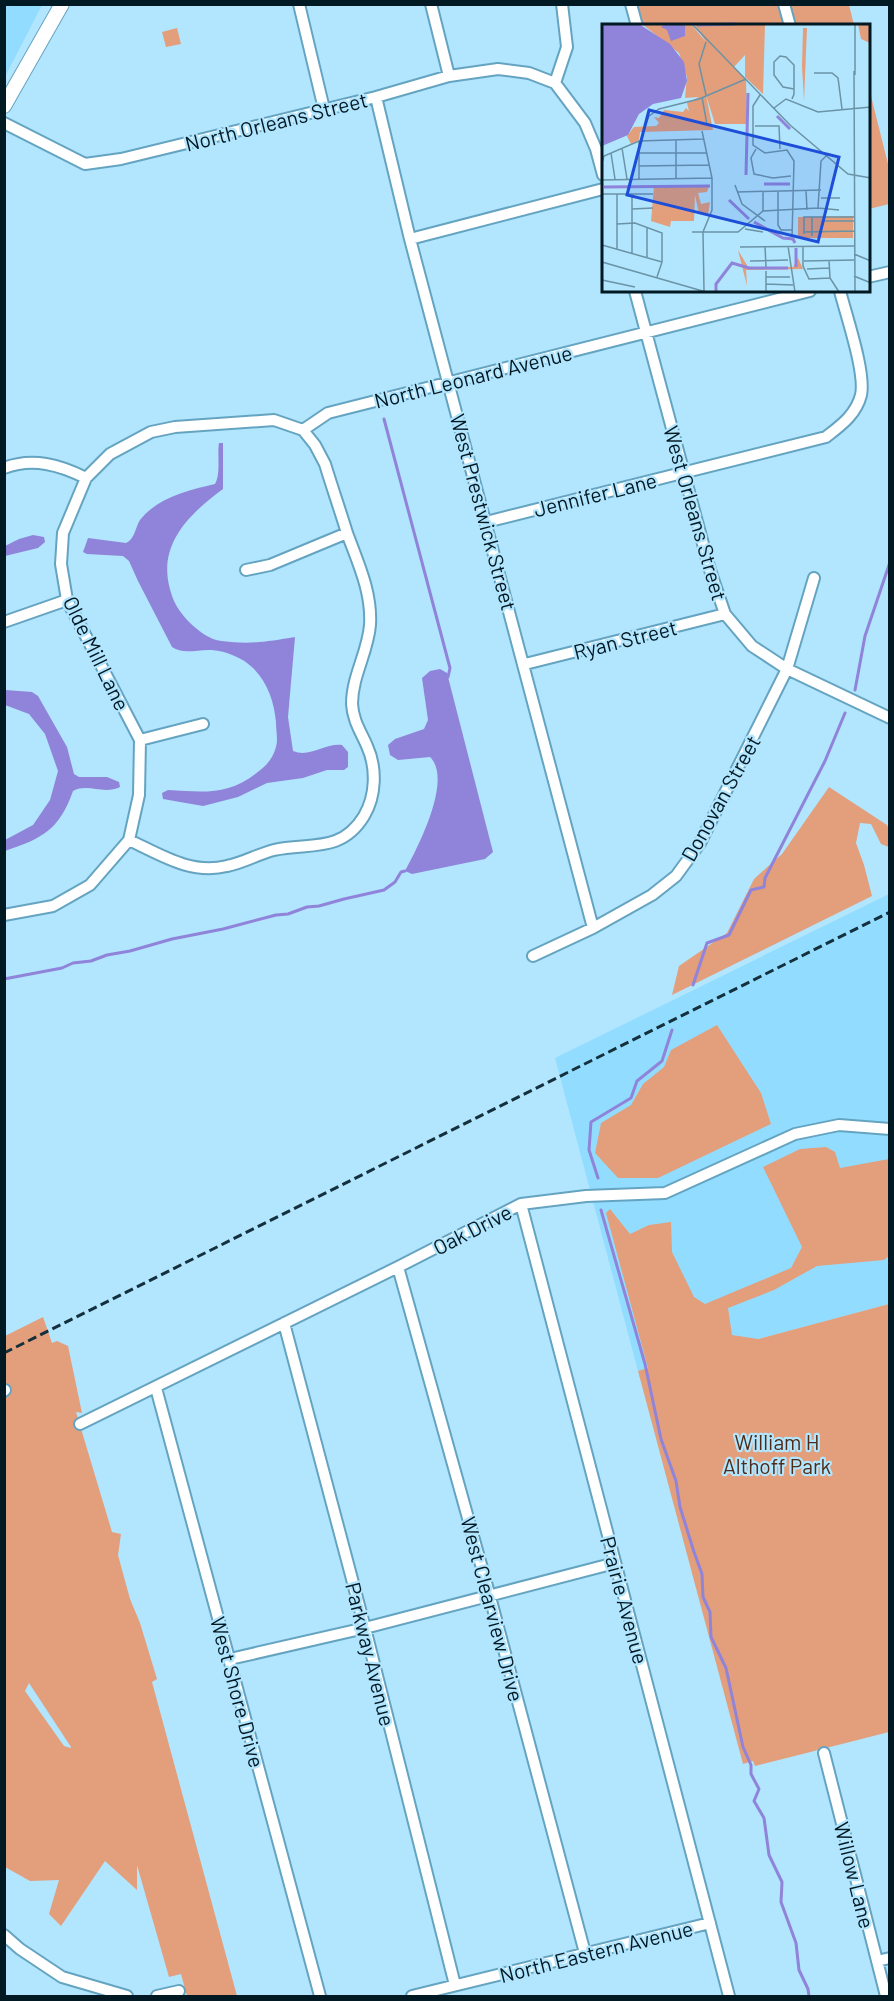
<svg xmlns="http://www.w3.org/2000/svg" width="894" height="2001" viewBox="0 0 894 2001" font-family="Barlow,sans-serif">
	<style>
		.built { fill: #92ddff }
		.green { fill: #e39e7b; fill-rule: evenodd }
		.water { fill: #8f84da }
		.lines { fill: none; stroke-linecap: round; stroke-linejoin: round }
		.stream { stroke: #8f84da; stroke-width: 3 }
		.minor-casing { stroke: #65a4c1; stroke-width: 14 }
		.tertiary-casing { stroke: #65a4c1; stroke-width: 16 }
		.minor { stroke: #fff; stroke-width: 10 }
		.tertiary { stroke: #fff; stroke-width: 14 }
		.rail { stroke: #14303c; stroke-width: 3; stroke-dasharray: 9 4.5; stroke-linecap: butt }
		.labels { text-anchor: middle; dominant-baseline: central; stroke-width: 4.5; stroke-linejoin: round; paint-order: stroke }
		.street-label { font-size: 21px; fill: #001923; stroke: #b2e5fe }
		.park-label { font-size: 21px; fill: #4f2a16; stroke: #b2e5fe }
		.inset-river { fill: none; stroke: #8f84da; stroke-width: 3 }
		.inset-road { fill: none; stroke: #6b93a6; stroke-width: 1.5 }
		.view { fill: #1d4ed8; fill-opacity: 0.15; stroke: #1d4ed8; stroke-width: 3 }
		.inset-edge { fill: none; stroke: #001923; stroke-width: 3 }
	</style>
	<rect width="100%" height="100%" fill="#b2e5fe"/>
	<path class="built" d="M5 4 42 5 5 77 4 5Z
		M889 894V1304L638 1371 555 1058Z"/>
	<path class="green" d="M627 5H849L854 25H633Z
		M177 28 181 44 166 47 162 32Z
		M868 84 889 168V204L869 209Z
		M829 787 887 825 889 830V847L881 844 871 824 860 823 856 843 864 865 872 896 672 995 679 966 727 933 754 879 782 854Z
		M717 1025 761 1093 771 1124 658 1178H618L595 1153 601 1123 631 1105 643 1084 664 1067 671 1050Z
		M826 1147 835 1152 840 1168 889 1159V1256L884 1260 817 1266 774 1290 728 1308 732 1335 758 1339 889 1304V1732L755 1766 753 1761 743 1764 638 1371 648 1368 606 1213 610 1209 630 1234 649 1225 671 1222 672 1252 694 1297 705 1304 791 1268 802 1247 763 1167 800 1149Z
		M43 1317 52 1343 57 1341 68 1346 82 1413 76 1412 112 1532 121 1534 118 1555 130 1599 140 1623 157 1679 152 1682 237 1996H187L181 1974 169 1977 137 1865V1890L105 1861 61 1926 49 1914 59 1880 30 1881 5 1867V1336ZM29 1683 71 1747V1748L64 1746 25 1691Z"/>
	<path class="water" d="M219 443H223V489C184 518 153 550 174 601 181 616 197 632 213 639 218 641 225 641 231 642 255 644 271 641 295 637L288 717 293 751C310 758 325 743 342 745L348 752V767L344 770H327L303 778 267 783 238 797 203 806 163 799 162 793 168 790C204 792 229 796 259 771 269 764 276 753 277 741 277 735 276 728 276 722 274 702 268 683 253 668 243 658 226 651 212 650 198 649 183 655 172 647L138 581 129 561 123 556 87 554 83 552 88 538 126 543C135 539 135 528 140 520 158 497 189 490 215 484 221 474 217 455 219 443Z
		M33 535 44 537 45 542 38 548 5 556V546L19 539Z
		M440 669 447 673 493 852 485 859 412 874 405 871C418 847 453 779 430 757L398 760 390 755 388 745 395 739 424 729 428 720 422 678 430 671Z
		M5 690 32 692 38 696 67 747 74 774 79 777H107L119 782 120 787C103 795 88 783 73 791 59 830 43 838 5 851V840L33 825 50 800 58 771 45 734 29 714 5 705Z"/>
	<g class="lines">
		<path class="stream" d="M384 419 450 668 448 677
			M855 690 865 636 890 562
			M4 979 62 968 73 963 91 961 107 955 130 951 172 939 223 929 276 915 288 914 307 907 319 906 344 899 384 890 395 882 401 872 405 871
			M693 985 707 943 729 935 751 890 764 887 765 878 825 761 845 713
			M598 1178 589 1150 591 1122 631 1098 637 1081 662 1061 672 1030
			M601 1210 645 1364 661 1439 676 1481 680 1507 694 1552 702 1574 703 1597 710 1612 711 1637 726 1668 743 1747 751 1765V1774L759 1789 754 1801 764 1818 769 1855 782 1882 781 1902 796 1943 799 1970 808 1989 809 1996"/>
		<defs>
			<path id="minor" d="M299 4 324 109
				M431 4 449 76
				M631 4 637 26
				M784 4 790 26
				M555 83 567 47 562 4
				M376 97 410 239 593 928
				M4 123 85 164 121 159 376 97 449 76 498 69 529 73 555 83 585 123 596 149 603 175
				M410 239 603 189
				M868 277 890 272
				M635 291 710 570 725 614 752 646 787 669 890 718
				M303 430 328 413 810 291
				M4 468C33 457 60 465 86 478
				M486 522 826 437C840 426 856 415 861 395 866 373 846 315 840 291
				M246 570 270 565 347 533
				M4 622 67 600
				M525 664 725 614
				M140 740 203 724
				M129 840C161 855 191 875 227 866 243 863 258 854 274 850 308 842 341 854 364 816 376 796 377 768 367 746 361 732 353 721 352 704 352 676 368 652 370 625 372 592 358 563 347 533 340 510 332 487 325 464L315 445 303 430
				M4 915 53 906 90 885 129 840 139 795 140 740 67 600 61 564 63 533 86 478 110 454 151 432 175 427 274 420 303 430
				M533 956 593 928 652 895 676 876 700 843 787 669 814 578
				M521 1204 729 1996
				M398 1267 490 1597 585 1953
				M284 1323 365 1628 455 1985
				M156 1388 320 1996
				M4 1391 5 1390
				M80 1424 398 1267 521 1204 586 1196 665 1193 795 1134 839 1125 890 1129
				M230 1659 365 1628 615 1563
				M824 1753 886 1996
				M4 1935 20 1949 62 1977 127 1996
				M877 1961 890 1958
				M157 1996 179 1991
				M412 1996 710 1923"/>
			<path id="tertiary" d="M4 106 62 4"/>
		</defs>
		<use href="#minor" class="minor-casing"/>
		<use href="#tertiary" class="tertiary-casing"/>
		<use href="#minor" class="minor"/>
		<use href="#tertiary" class="tertiary"/>
		<path class="rail" d="M4 1353 890 912"/>
	</g>
	<g class="labels">
		<g class="street-label">
			<text transform="translate(276 121) rotate(-14)">North Orleans Street</text>
			<text transform="translate(473 376) rotate(-14)">North Leonard Avenue</text>
			<text transform="translate(595 494) rotate(-14)">Jennifer Lane</text>
			<text transform="translate(484 512) rotate(75)">West Prestwick Street</text>
			<text transform="translate(696 513) rotate(74)">West Orleans Street</text>
			<text transform="translate(625 639) rotate(-14)">Ryan Street</text>
			<text transform="translate(97 653) rotate(64)">Olde Mill Lane</text>
			<text transform="translate(720 798) rotate(-61)">Donovan Street</text>
			<text transform="translate(472 1229) rotate(-27)">Oak Drive</text>
			<text transform="translate(625 1600) rotate(75)">Prairie Avenue</text>
			<text transform="translate(493 1609) rotate(75)">West Clearview Drive</text>
			<text transform="translate(371 1654) rotate(76)">Parkway Avenue</text>
			<text transform="translate(238 1692) rotate(75)">West Shore Drive</text>
			<text transform="translate(855 1875) rotate(76)">Willow Lane</text>
			<text transform="translate(596 1951) rotate(-14)">North Eastern Avenue</text>
		</g>
		<g class="park-label">
			<text x="777" y="1441">William H<tspan x="777" dy="24">Althoff Park</tspan></text>
		</g>
	</g>
	<g transform="translate(602 24)">
		<rect width="268" height="268" fill="#b2e5fe"/>
		<path d="M40 0H89L104 18 92 0H163L161 70 143 53V31L132 43 144 55 145 100H113L104 71 111 106 38 108 37 116 29 120 25 112 32 103 54 102 57 99 52 93 57 94 62 86 81 88 84 84 87 87 85 79 97 73 83 74 85 53 77 29ZM256 0H268V19L259 15ZM201 4H205L202 77 200 42ZM52 162H107L105 168 96 169 99 180 108 178 106 191 97 190 93 171 92 197H69L68 203 49 197ZM251 192V214H196V193ZM136 226 146 243H191L196 234 201 245 144 246 145 262Z" fill="#e39e7b"/>
		<path d="M0 0H37L68 20 82 38 85 57 79 74 51 80 37 90 26 111 0 122ZM63 0H83V12L69 17 65 6 59 3Z" fill="#8f84da"/>
		<path class="inset-river" d="M95 1 133 0M175 92 188 105M144 151 146 69M162 160H188M2 163 108 162M127 176 147 195M152 198 181 214 191 215 193 219M194 243V224M114 268V260L130 239 147 244H186"/>
		<path class="inset-road" d="M90 0 188 101 246 150 269 154M253 0V51M252 47 253 268M212 49H230L236 54 240 85M104 71 97 40 104 18M158 71 151 82V121L163 129 185 126 192 137 190 213M100 73 105 101M190 75 192 70V41L184 33 178 32 172 38V51L181 63 192 65M172 84 184 75 216 88 269 83M153 102H177L178 125M43 103 47 92 57 85 97 75 144 55M100 107 110 154V186L101 208 102 267M37 117V155M20 124 25 155M154 125 149 134 152 150 171 154 189 152M9 129 13 155M37 129H104M0 139 2 132 37 117 101 115M37 142 107 141M74 155V116M0 156 110 154M0 158V239M133 161 140 180 163 197M204 166 205 186M176 167V201L179 206H190M135 168 219 166M0 170H51M30 170V229M219 174H238M216 184 219 137 226 130M216 184 237 186M30 185 51 184M161 187V167M210 193V212M222 197H252M15 200 33 199 60 209V238L55 253M143 205 161 208M90 208H136L161 187 216 184M202 208 252 207M202 210V193H252M0 221 60 238M163 222 164 243M186 222 193 268M201 222V242L207 255 228 254M138 223 252 222M15 225V170M252 230 269 237M45 233V203M227 236 228 254 237 268M148 237 186 236M202 237 252 236M0 238 104 268M205 245 227 244M164 247V268M252 252 269 259M164 253H188M0 256 33 263M164 260 191 261"/>
		<path class="view" d="M47 86 237 133 216 218 25 171Z"/>
		<rect width="268" height="268" class="inset-edge"/>
	</g>
	<rect width="894" height="2001" fill="none" stroke="#001923" stroke-width="12"/>
</svg>
